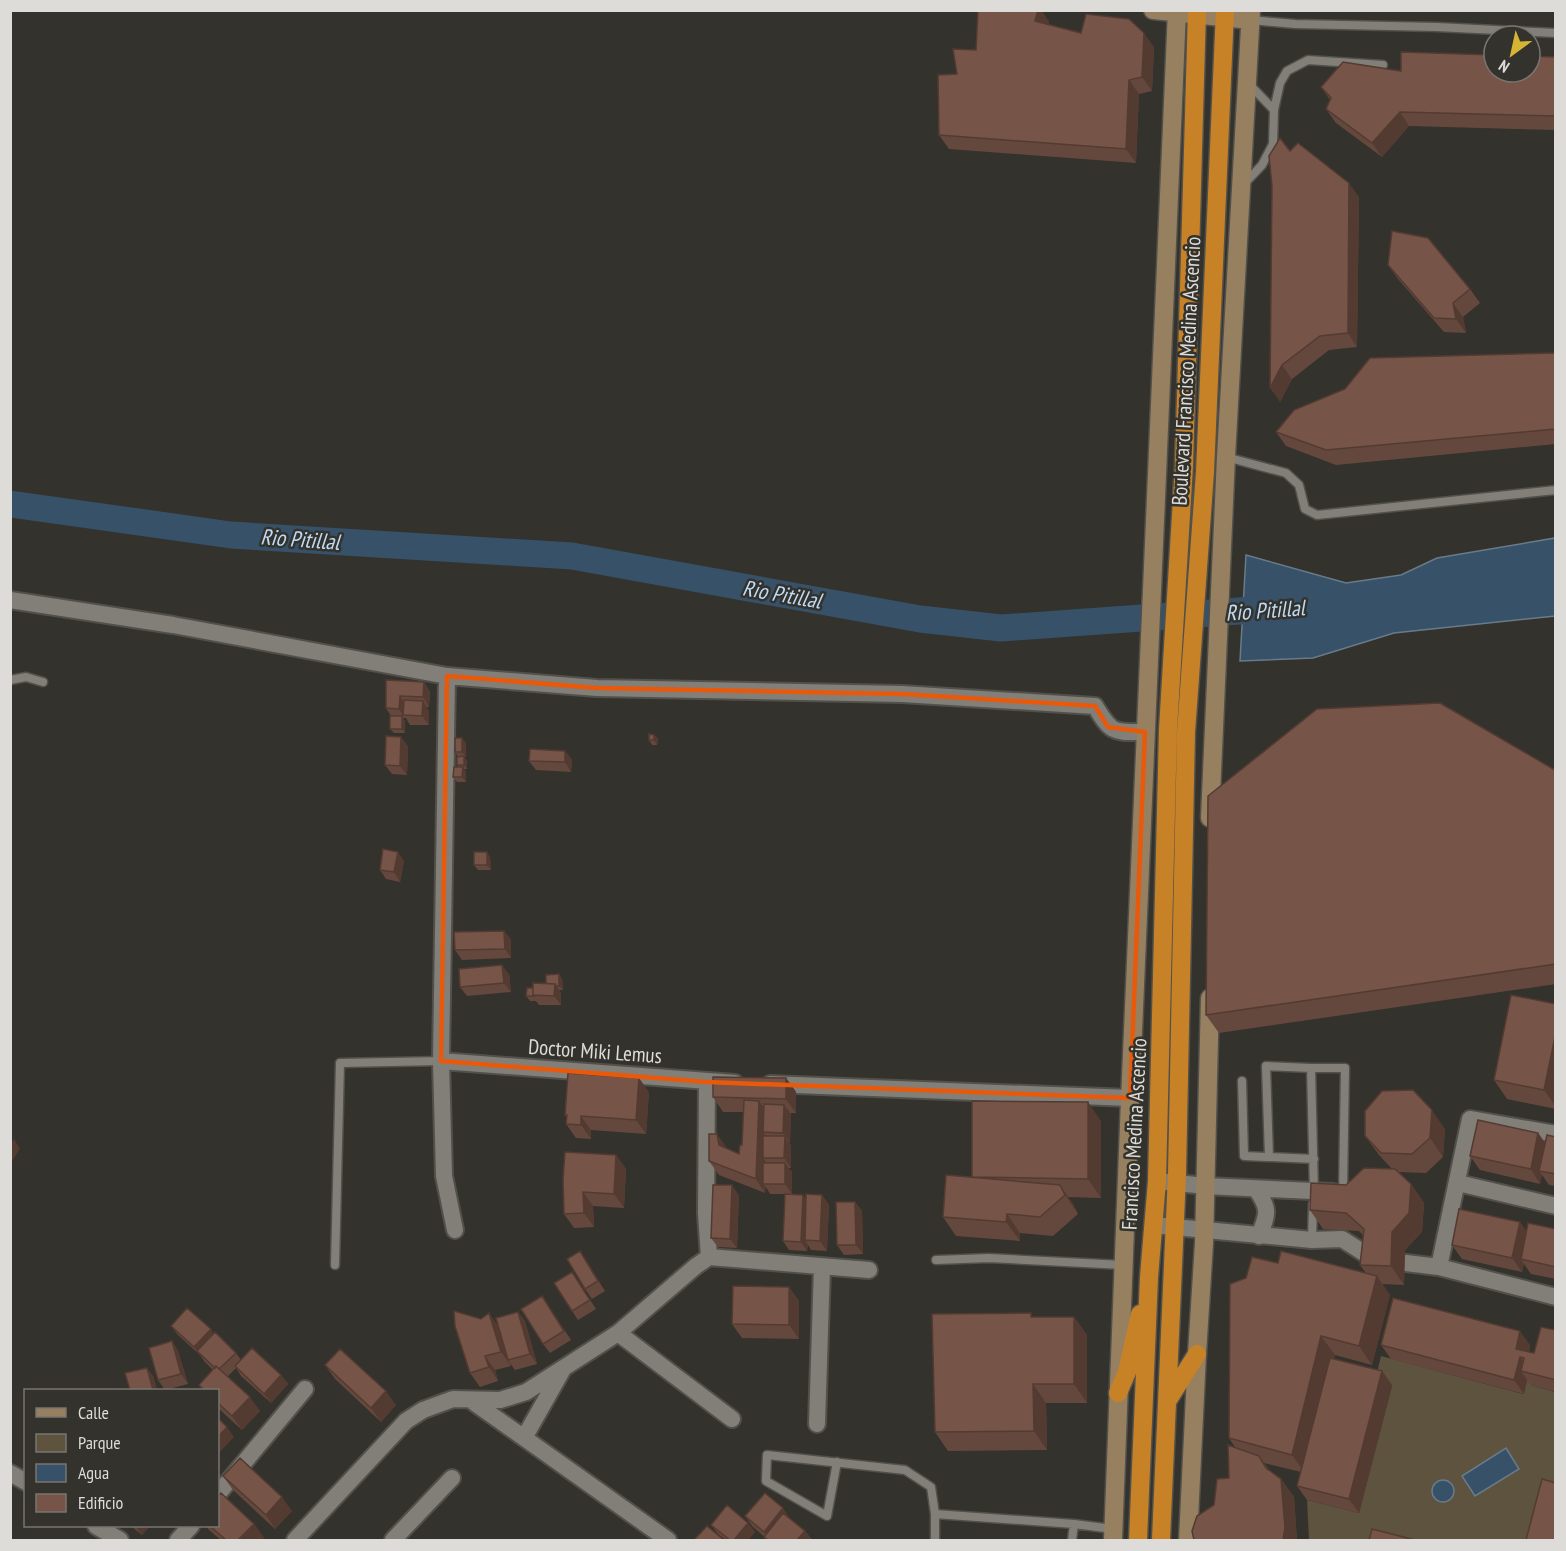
<svg xmlns="http://www.w3.org/2000/svg" width="1566" height="1551" viewBox="0 0 1566 1551" font-family="'PT Sans Narrow',sans-serif">
	<style>
		.green { fill: #5d533e }
		.water { fill: #375169; stroke: #697b8a; stroke-width: 1.5 }
		.lines { fill: none; stroke-linecap: round; stroke-linejoin: round }
		.river { stroke: #375169; stroke-width: 27 }
		.lane-casing { stroke: #52504b; stroke-width: 11 }
		.street-casing { stroke: #52504b; stroke-width: 20 }
		.secondary-casing { stroke: #52504b; stroke-width: 21 }
		.highway-casing { stroke: #52504b; stroke-width: 21 }
		.lane { stroke: #827f78; stroke-width: 8 }
		.street { stroke: #827f78; stroke-width: 16 }
		.secondary { stroke: #978060; stroke-width: 18 }
		.highway { stroke: #c78227; stroke-width: 18 }
		.wall { fill: #65483d }
		.shaded-wall { fill: #533b32 }
		.building { fill: #765447; stroke: #533b32; stroke-width: 1.5 }
		.marked { fill: none; stroke: #e8590c; stroke-width: 4.5; stroke-linejoin: round }
		.labels { text-anchor: middle; dominant-baseline: central; stroke-width: 5; stroke-linejoin: round; paint-order: stroke }
		.street-label { font-size: 21px; fill: #dedcd8; stroke: #34322c }
		.water-label { font-size: 22px; font-style: italic; fill: #bedbf6; stroke: #34322c }
	</style>
	<rect width="100%" height="100%" fill="#34322c"/>
	<path class="green" d="M1381 1356 1523 1394 1530 1371 1531 1385 1555 1392V1495L1539 1540H1309L1307 1500 1359 1513 1392 1386 1375 1381Z"/>
	<path class="water" d="M1555 538V616L1394 633 1313 658 1240 661 1246 555 1346 583 1401 575 1437 558Z
		M1506 1448 1519 1469 1475 1496 1462 1476Z
		M1432 1491a11 11 0 1 1 22 0a11 11 0 1 1-22 0Z"/>
	<g class="lines">
		<path class="river" d="M10 504 231 535 572 556 920 619 1001 628 1281 608"/>
		<defs>
			<path id="lane" d="M1251 20 1295 24 1437 27 1556 33
				M1274 110 1280 83 1287 71 1308 60 1383 65
				M1244 184 1262 165 1273 144 1274 110 1248 83
				M1226 457 1286 473 1299 485 1305 509 1317 515 1556 490
				M10 680 26 677 43 682
				M1242 1081 1244 1156 1314 1159
				M1269 1157 1266 1066 1311 1068
				M1314 1192 1311 1068H1345L1343 1192
				M1312 1240 1313 1204
				M936 1260 989 1258 1123 1265
				M335 1265 340 1063 441 1061
				M837 1462 827 1516 766 1481 767 1455 905 1470 931 1487 935 1514
				M935 1540V1514L1074 1524 1113 1529
				M1072 1540 1074 1524"/>
			<path id="street" d="M10 600 173 625 447 676 597 688 902 694 1095 706C1112 734 1113 732 1145 732
				M447 676 441 1061 735 1083
				M441 1061 444 1176 455 1230
				M770 1084 1130 1098
				M1157 1181 1206 1186 1333 1192
				M1458 1183 1556 1206
				M1256 1189C1270 1209 1268 1214 1259 1236
				M1153 1225 1312 1240 1342 1239 1375 1260
				M709 1257 869 1270
				M1406 1263 1439 1267 1556 1297
				M1439 1267 1470 1119 1556 1134
				M618 1333 732 1419
				M472 1401 668 1540
				M817 1424 822 1267
				M524 1438 563 1369
				M10 1473 26 1482
				M218 1494 305 1389
				M96 1526 120 1540
				M178 1540 191 1526
				M295 1540 406 1421 423 1410 453 1399 500 1400 526 1392 618 1333 696 1266 709 1257 706 1213 707 1082
				M393 1540 452 1478"/>
			<path id="secondary" d="M1153 10 1251 20
				M1210 818 1226 457 1251 10
				M1113 1540C1131 1030 1156 521 1177 10
				M1188 1540 1197 1354 1204 1243 1210 998"/>
			<path id="highway" d="M1118 1393 1127 1372 1140 1314
				M1168 1400 1197 1354
				M1138 1540 1149 1277 1157 1181 1168 729 1184 466 1197 10
				M1161 1540 1177 1174 1186 732 1205 472 1225 10"/>
		</defs>
		<use href="#lane" class="lane-casing"/>
		<use href="#street" class="street-casing"/>
		<use href="#secondary" class="secondary-casing"/>
		<use href="#highway" class="highway-casing"/>
		<use href="#lane" class="lane"/>
		<use href="#street" class="street"/>
		<use href="#secondary" class="secondary"/>
		<use href="#highway" class="highway"/>
	</g>
	<path class="wall" d="M978 10H1041L1049 22 1048 24 1081 33 1154 47 1152 91 1139 94 1136 163 949 149 939 135 957 74 976 50Z
		M1556 57V130L1409 126 1382 157 1336 123 1326 109 1330 100 1321 87 1401 71Z
		M1290 151 1359 197 1357 347 1329 350 1292 379 1280 402Z
		M1388 265 1470 289 1480 303 1463 317 1466 333 1444 332 1398 279Z
		M1556 353V444L1336 465 1286 446 1276 432Z
		M386 680 424 682 430 692 429 707H426L429 711V725H410L406 718H403L405 721V733H394L390 729 391 716 386 708Z
		M654 735 658 739 657 745H652L649 740Z
		M466 743V757H464L467 761V769H464L466 772V782H457L453 777 458 767 457 765 458 757 455 752Z
		M408 746 407 775 392 774 385 765Z
		M565 751 572 760 571 772 536 770 529 761Z
		M1556 771V984L1219 1033 1206 1015Z
		M490 857 491 870H478L474 865Z
		M404 861 400 882 386 879 380 870Z
		M504 931 511 940V958L462 960 455 950Z
		M509 974 511 992 467 996 460 987Z
		M562 979 563 990H559L561 993V1005H539L536 1001H530L526 996 533 988Z
		M1556 1004V1109L1507 1099 1494 1080Z
		M786 1078 796 1092V1113H790L791 1114 790 1142H789L791 1146V1168H788L792 1172V1194H770L766 1187 765 1193 719 1175 709 1161 727 1148 739 1154 742 1145 743 1112H723L713 1097Z
		M649 1092 646 1134 591 1130V1139L576 1138 566 1124 567 1118 565 1115Z
		M1101 1121V1198L1068 1197 1073 1204 1078 1214 1053 1236 1020 1233V1241L956 1236 943 1217 972 1178V1177Z
		M1445 1129 1443 1157 1426 1173 1398 1172 1411 1184 1424 1203 1422 1232 1405 1250 1404 1285 1382 1284 1390 1295 1372 1365 1335 1355 1334 1359 1382 1371 1392 1385 1359 1513 1307 1500 1297 1486 1301 1472 1264 1463 1270 1471 1281 1479 1294 1497 1297 1540H1194L1214 1505 1229 1478 1235 1447 1229 1438 1246 1278 1278 1263 1366 1273 1360 1265 1363 1235 1359 1231 1323 1229 1310 1210 1346 1185 1392 1169 1379 1155 1365 1136Z
		M1538 1133 1545 1143 1556 1137V1186L1549 1185 1542 1175 1540 1184 1480 1170 1470 1156Z
		M616 1155 626 1169 624 1208 593 1206 594 1227 574 1228 564 1214 563 1179Z
		M739 1195 737 1248 718 1247 711 1238Z
		M803 1195 806 1201 822 1195 829 1205 827 1251 811 1250 808 1245 807 1251 789 1250 783 1241Z
		M855 1202 862 1211 863 1254 844 1255 837 1245Z
		M1520 1222 1526 1232 1556 1229V1279L1531 1274 1524 1264 1522 1272 1462 1259 1452 1245Z
		M580 1251 605 1291 592 1299 585 1289Z
		M572 1272 596 1309 578 1320 572 1311Z
		M789 1287 799 1301V1339L742 1338 732 1324Z
		M542 1296 571 1340 550 1353 543 1344Z
		M518 1312 525 1321 537 1364 515 1370 510 1363 511 1366 495 1370 498 1381 480 1387 470 1373 498 1325Z
		M1034 1317H1074L1087 1335V1403H1046L1047 1450 948 1451 935 1432Z
		M171 1326 214 1333 236 1353 241 1360 281 1375 288 1384 271 1403 241 1376 236 1368 228 1376 260 1411 242 1430 218 1408V1390H202L199 1385 213 1370 204 1361 201 1356 178 1335Z
		M1556 1330V1392L1531 1385 1527 1380 1524 1394 1391 1359 1381 1345H1530L1529 1352 1534 1353Z
		M172 1341 178 1351 188 1384 165 1390 158 1380Z
		M325 1365 396 1405 381 1422 335 1379Z
		M223 1476 292 1511 275 1529 233 1490Z
		M745 1516 790 1518H789L805 1531 812 1540H766L764 1537H765L752 1526Z
		M748 1523 755 1532 748 1540H726L718 1534 711 1525Z
		M254 1524 264 1538 261 1540H221L209 1530 206 1526Z
		M131 1526H150L142 1535Z"/>
	<path class="shaded-wall" d="M1038 10H1041L1049 22 1045 35 1035 21Z
		M1144 33 1154 47 1152 91 1142 77Z
		M1129 80 1139 94 1136 163 1126 149Z
		M1400 112 1409 126 1382 157 1372 143Z
		M1349 183 1359 197 1357 347 1348 333Z
		M1453 303 1463 317 1466 333 1456 319Z
		M1282 365 1292 379 1280 402 1270 388Z
		M424 682 430 692 429 707 423 697Z
		M400 696 406 706 403 715 405 718 399 709Z
		M423 701 429 711V725L422 716Z
		M402 716 405 721V733L402 729Z
		M654 735 658 739 657 745 654 740Z
		M401 737 408 746 407 775 400 766Z
		M462 738 466 743V757L462 752Z
		M565 751 572 760 571 772 565 762Z
		M464 756 467 761V769L464 765Z
		M463 767 466 772V782L462 777Z
		M398 852 404 861 400 882 394 872Z
		M487 852 490 857 491 870 487 865Z
		M504 931 511 940V958L505 949Z
		M502 965 509 974 511 992 504 983Z
		M559 974 562 979 563 990 559 986Z
		M555 984 561 993V1005L554 996Z
		M1556 1032V1107L1544 1090Z
		M639 1078 649 1092 646 1134 636 1120Z
		M786 1078 796 1092V1113L786 1099Z
		M759 1101 769 1115 763 1132 768 1139 763 1158 767 1163 763 1184 766 1187 765 1193 756 1179Z
		M1088 1102 1101 1121V1198L1088 1179Z
		M784 1105 791 1114 790 1142 783 1133Z
		M1432 1110 1445 1129 1443 1157 1430 1138Z
		M581 1116 591 1130V1139L581 1125Z
		M1538 1133 1548 1147 1539 1171 1542 1175 1540 1184 1531 1169Z
		M717 1134 727 1148 719 1145Z
		M785 1136 791 1146V1168L784 1158Z
		M14 1139 20 1149 10 1164V1144Z
		M616 1155 626 1169 624 1208 614 1194Z
		M785 1163 792 1172V1194L785 1184Z
		M1411 1184 1424 1203 1422 1232 1405 1250 1404 1285 1391 1266 1392 1232Z
		M732 1185 739 1195 737 1248 730 1239Z
		M1060 1185 1073 1204 1078 1214 1065 1195Z
		M583 1192 593 1206 594 1227 584 1213Z
		M803 1195 809 1205 805 1240 808 1245 807 1251 801 1242Z
		M822 1195 829 1205 827 1251 820 1241Z
		M855 1202 862 1211 863 1254 856 1245Z
		M1007 1214 1020 1233V1241L1006 1222Z
		M1520 1222 1530 1236 1521 1259 1524 1264 1522 1272 1512 1258Z
		M580 1251 586 1260 605 1291 598 1281Z
		M1377 1276 1390 1295 1372 1365 1359 1346Z
		M789 1287 799 1301V1339L789 1325Z
		M518 1312 525 1321 537 1364 530 1354Z
		M489 1313 499 1327 508 1360 511 1366 501 1352Z
		M1074 1317 1087 1335V1403L1074 1384Z
		M211 1329 217 1339 198 1352 194 1347Z
		M1520 1331 1530 1345 1526 1361 1516 1349Z
		M1321 1336 1335 1355 1305 1473 1292 1455Z
		M172 1341 178 1351 188 1384 181 1374Z
		M485 1356 495 1370 498 1381 489 1367Z
		M1520 1357 1530 1371H1521L1527 1380 1524 1394 1514 1380Z
		M147 1368 154 1377 157 1390H153Z
		M1382 1371 1392 1385 1359 1513 1349 1499Z
		M281 1375 288 1384 271 1403 264 1394Z
		M1033 1384 1046 1403 1047 1450 1034 1431Z
		M386 1391 396 1405 381 1422 371 1408Z
		M250 1397 260 1411 242 1430 232 1416Z
		M227 1427 234 1437 218 1454V1437Z
		M1281 1479 1294 1497 1297 1540H1283Z
		M282 1497 292 1511 275 1529 266 1515Z
		M783 1508 790 1518 771 1540H770L764 1532Z
		M748 1523 755 1532 748 1540H734Z
		M254 1524 264 1538 261 1540H238Z
		M135 1526H150L142 1535Z
		M805 1531 811 1540H797Z"/>
	<path class="building" d="M978 10H1038L1035 21 1081 33 1086 14 1129 19 1144 33 1142 77 1129 80 1126 149 939 135 938 75 957 74 953 49 976 50Z
		M1401 52 1494 55V72H1530V56L1556 57V116L1400 112 1372 143 1326 109 1331 98 1321 87 1343 62 1401 71Z
		M1280 138 1290 151 1298 143 1349 183 1348 333 1320 336 1282 365 1270 388 1272 186 1269 156Z
		M1392 231 1428 238 1470 289 1453 303 1456 319 1434 318 1388 265Z
		M1556 353V429L1326 450 1276 432 1294 410 1345 389 1370 358Z
		M386 680 424 682 423 697 400 696 399 709 386 708Z
		M404 700 423 701 422 716 403 715Z
		M1440 703 1555 770 1556 964 1206 1015 1208 796 1317 709Z
		M390 716H402V729H390Z
		M649 734 654 735V740H649Z
		M386 736 401 737 400 766 385 765Z
		M455 738H462V752H455Z
		M530 749 565 751V762L529 761Z
		M464 756V765H457V757Z
		M454 767H463L462 777H453Z
		M383 849 398 852 394 872 380 870Z
		M474 852H487V865H474Z
		M504 931 505 949 455 950 454 932Z
		M502 965 504 983 460 987 459 969Z
		M559 974V986H556L555 984H546V975Z
		M533 983 555 984 554 996 533 995Z
		M527 988H533V995L534 996H526Z
		M1511 995 1556 1004V1032L1544 1090 1494 1080Z
		M568 1073 639 1078 636 1120 581 1116V1125L566 1124 567 1115H565Z
		M713 1077 786 1078V1099L713 1097Z
		M1413 1090 1432 1110 1430 1138 1412 1154 1381 1153 1365 1136V1111L1382 1091Z
		M744 1100 759 1101 756 1179 709 1161V1134H717L719 1145 739 1154 740 1145H742Z
		M972 1101 1088 1102V1179L972 1177Z
		M764 1104 784 1105 783 1133 763 1132Z
		M1478 1120 1538 1133 1531 1169 1470 1156Z
		M1547 1135 1556 1137V1174L1539 1171Z
		M763 1136H785L784 1158H763Z
		M565 1152 616 1155 614 1194 583 1192 584 1213 564 1214 563 1179Z
		M763 1163H785V1184H763Z
		M1364 1168 1395 1169 1411 1184 1409 1213 1392 1232 1391 1266 1360 1265 1364 1229 1346 1213 1310 1210 1311 1183 1346 1185Z
		M946 1175 1060 1185 1065 1195 1040 1217 1007 1214 1006 1222 943 1217Z
		M713 1185H732L730 1239 711 1238Z
		M785 1194 803 1195 801 1242 783 1241Z
		M806 1194 822 1195 820 1241 805 1240Z
		M836 1202H855L856 1245H837Z
		M1459 1209 1520 1222 1512 1258 1452 1245Z
		M1528 1223 1556 1229V1267L1521 1259Z
		M580 1251 598 1281 585 1289 567 1259Z
		M1281 1251 1377 1276 1359 1346 1321 1336 1292 1455 1229 1438 1230 1284 1246 1278 1252 1257 1278 1263Z
		M572 1272 590 1300 572 1311 554 1283Z
		M733 1286 789 1287V1325L732 1324Z
		M542 1296 564 1331 543 1344 521 1309Z
		M1393 1298 1520 1331 1516 1349 1534 1353 1541 1327 1556 1330V1380L1521 1371 1524 1358 1520 1357 1514 1380 1381 1345Z
		M187 1308 211 1329 194 1347 171 1326Z
		M454 1311 481 1319 489 1313 501 1352 485 1356 489 1367 470 1373 455 1326Z
		M518 1312 530 1354 508 1360 496 1318Z
		M1031 1313V1317H1074V1384H1033L1034 1431 935 1432 932 1314Z
		M215 1332 236 1353 219 1369 216 1366 215 1368 197 1351Z
		M172 1341 181 1374 158 1380 149 1348Z
		M252 1348 281 1375 264 1394 235 1366Z
		M340 1349 386 1391 371 1408 325 1365Z
		M1330 1358 1382 1371 1349 1499 1297 1486Z
		M216 1366 250 1397 232 1416 218 1403V1390H204L199 1385Z
		M147 1368 153 1390H130L125 1373Z
		M218 1418 227 1427 218 1437Z
		M1228 1445 1259 1456 1266 1468 1281 1479 1285 1527 1283 1540H1194L1192 1531 1197 1516 1214 1505 1217 1479 1229 1478Z
		M240 1458 282 1497 266 1515 223 1476Z
		M1542 1479 1556 1483V1540H1526Z
		M221 1493 254 1524 238 1540H226L210 1526H218V1496Z
		M765 1493 783 1508 764 1532 745 1516Z
		M727 1505 748 1523 734 1540H730L711 1525Z
		M783 1513 805 1531 797 1540H768L764 1537Z
		M707 1526 724 1540H694Z
		M1372 1529 1415 1540H1369Z"/>
	<path class="marked" d="M447 676 597 688 902 694 1095 706 1108 727 1145 732 1130 1098 707 1082 441 1061Z"/>
	<g class="labels">
		<g class="street-label">
			<text transform="translate(1186 371) rotate(-87)">Boulevard Francisco Medina Ascencio</text>
			<text transform="translate(595 1051) rotate(4)">Doctor Miki Lemus</text>
			<text transform="translate(1134 1134) rotate(-87)">Francisco Medina Ascencio</text>
		</g>
		<g class="water-label">
			<text transform="translate(300 539) rotate(4)">Rio Pitillal</text>
			<text transform="translate(782 594) rotate(10)">Rio Pitillal</text>
			<text transform="translate(1265 610) rotate(-4)">Rio Pitillal</text>
		</g>
	</g>
	<rect width="1566" height="1551" fill="none" stroke="#dedcd8" stroke-width="24"/>
	<rect x="24" y="1389" width="195" height="138" fill="#34322c" stroke="#787671" stroke-width="1.5"/>
	<rect x="36" y="1408" width="30" height="9" fill="#978060" stroke="#787671" stroke-width="1.5"/>
	<text x="78" y="1419" font-size="18" fill="#dedcd8">Calle</text>
	<rect x="36" y="1434" width="30" height="18" fill="#5d533e" stroke="#787671" stroke-width="1.5"/>
	<text x="78" y="1449" font-size="18" fill="#dedcd8">Parque</text>
	<rect x="36" y="1464" width="30" height="18" fill="#375169" stroke="#787671" stroke-width="1.5"/>
	<text x="78" y="1479" font-size="18" fill="#dedcd8">Agua</text>
	<rect x="36" y="1494" width="30" height="18" fill="#765447" stroke="#787671" stroke-width="1.5"/>
	<text x="78" y="1509" font-size="18" fill="#dedcd8">Edificio</text>
	<g transform="translate(1512 54) rotate(213)"><circle r="28" fill="#34322c" stroke="#787671" stroke-width="1.5"/>
	<path d="M0-4.5L10 22L0 15L-10 22Z" fill="#d6b534"/>
	<text y="-9" font-size="16" font-weight="bold" text-anchor="middle" fill="#dedcd8">N</text>
	</g>
</svg>
